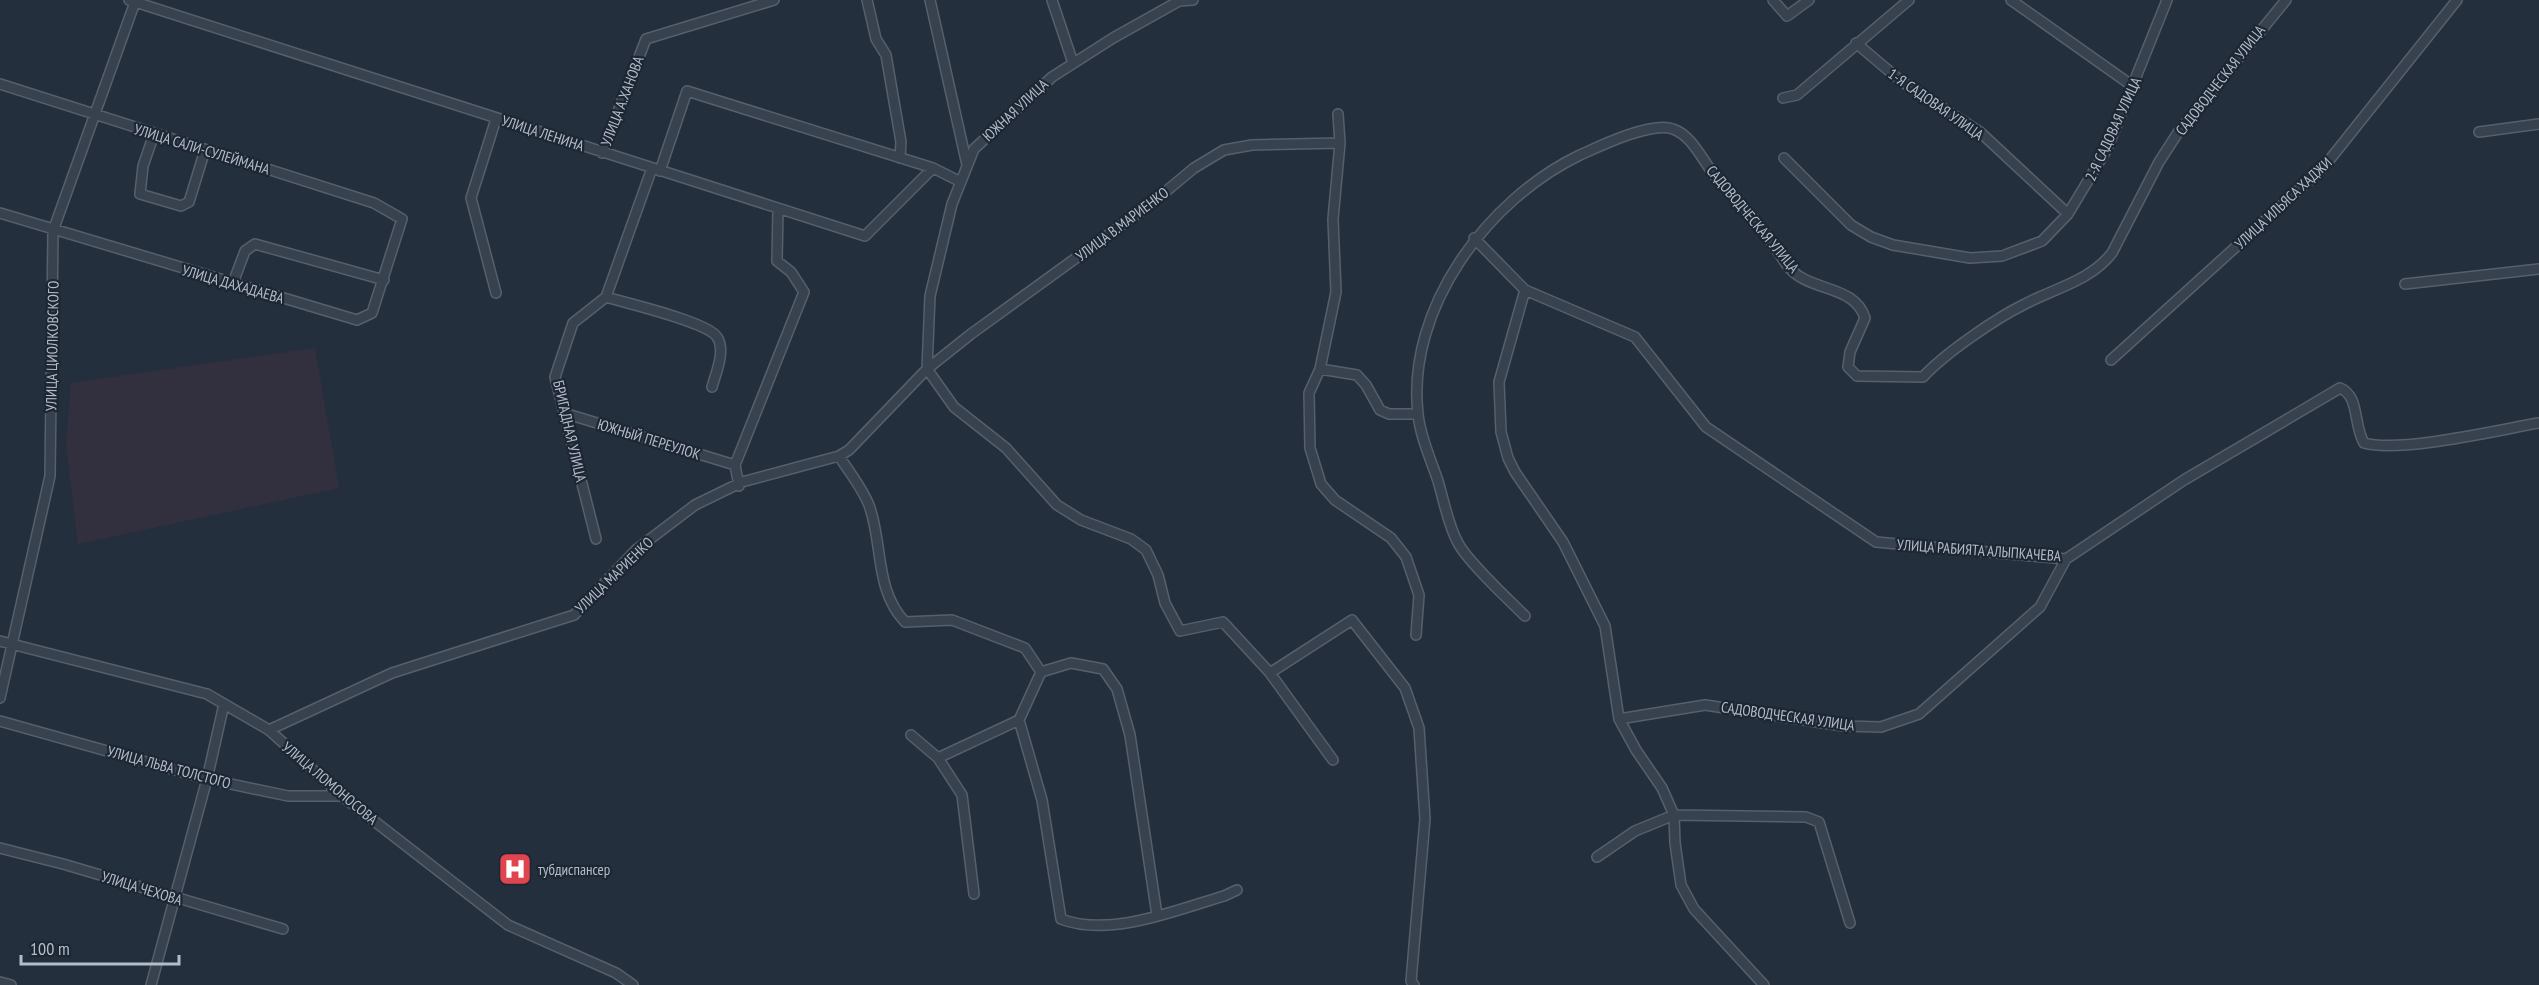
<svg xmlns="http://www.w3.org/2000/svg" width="2539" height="985" viewBox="0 0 2539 985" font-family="'PT Sans Narrow',sans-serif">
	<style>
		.medical { fill: #32303f }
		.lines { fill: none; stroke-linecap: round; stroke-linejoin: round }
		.street-casing { stroke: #565f6c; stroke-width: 12 }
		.street { stroke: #38414e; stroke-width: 9 }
		.labels { text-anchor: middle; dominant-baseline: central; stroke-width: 4.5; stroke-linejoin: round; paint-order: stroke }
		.street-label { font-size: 15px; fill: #b4bcc9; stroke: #1d2633 }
		.poi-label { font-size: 15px; fill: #b4bcc9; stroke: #1d2633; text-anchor: start }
	</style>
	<rect width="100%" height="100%" fill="#242f3e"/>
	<path class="medical" d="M315 348 339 488 78 544 66 445 71 383Z"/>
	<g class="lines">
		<defs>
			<path id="street" d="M129 0 865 236 933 168
				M867 0 876 39 886 55 901 142 900 158
				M930 0 967 165
				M1052 0 1073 63
				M1773 0 1787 16 1809 0
				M2011 0 2134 87
				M1856 43 1901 81 1980 132 2068 214
				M0 84 374 203 402 219 372 313 357 320 0 213
				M1783 98 1797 95 1909 0
				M1338 114 1340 143 1333 219 1336 292 1320 369 1309 393 1310 448 1321 484 1335 500 1391 538 1406 557 1419 595 1416 635
				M2479 132 2539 124
				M154 134 143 166 140 194 181 206 189 202 205 150
				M602 153 646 39 774 0
				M1784 158 1851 225 1871 237 1893 245 1970 258 2002 256 2042 241 2068 214 2107 149 2167 0
				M660 171 687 91 933 168 961 182
				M1474 238 1525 290 1499 382 1501 432 1508 458 1515 472 1563 542 1605 626 1619 719 1636 750 1662 788 1674 815 1675 843 1681 885 1694 909 1764 985
				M233 283 245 251 255 244 384 280
				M2405 284 2539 269
				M1525 290 1635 337 1706 427 1876 542 2066 559 2184 480 2340 388C2360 396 2353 425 2364 443 2401 453 2498 430 2539 423
				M496 293 471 198 496 119
				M606 297C626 303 708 322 717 337 726 350 716 373 712 387
				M2111 360 2323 168 2457 0
				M927 369 954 407 1006 448 1057 505 1081 520 1131 539 1146 550 1158 575 1165 603 1180 631 1223 622 1270 673 1333 760
				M927 369 930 296 952 204 974 149 1052 77 1113 38 1179 1 1193 0
				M1320 369 1357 375 1366 385 1380 410 1389 414H1418
				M564 413 735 465
				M839 456C849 472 864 490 870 508 883 547 875 590 905 622L952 620 1025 648 1041 672
				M739 486 735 465 804 292 791 272 777 261 778 209
				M596 539 555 377 573 323 606 297 652 168
				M1525 616C1508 599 1468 562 1458 543 1448 525 1444 501 1438 481 1431 460 1420 436 1418 414 1406 308 1488 199 1580 155 1600 146 1652 121 1673 129 1693 136 1703 162 1716 177 1728 192 1743 204 1754 219 1766 234 1776 249 1787 265 1807 293 1854 283 1865 318L1850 352 1848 367 1857 376 1923 377C1944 354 1996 318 2025 304 2055 288 2090 281 2112 253L2159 162 2179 131 2286 0
				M0 641 207 694 269 730 342 796 508 925 616 973 633 985
				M1041 672 1071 663 1103 669 1117 689 1130 735 1157 915
				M1270 673 1352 620 1405 688 1419 728 1425 819 1411 981 1414 985
				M0 698 50 476 53 231 135 2
				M1619 719 1705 705 1843 726 1881 727 1919 714 2040 607 2066 559
				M1019 720 1042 800 1061 919C1110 938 1176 910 1224 896L1237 890
				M0 721 207 779 288 796H342
				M269 730 392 673 574 615 637 549 695 505 742 482 839 456 849 450 927 369 971 334 1152 203 1194 168 1224 150 1252 145 1340 143
				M911 735 938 758 962 795 974 894
				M938 758 1019 720 1041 672
				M0 848 63 864 283 929
				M1597 857 1635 831 1674 815 1806 817 1819 822 1850 923
				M0 982 11 985
				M151 985 207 779 224 704"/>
		</defs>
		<use href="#street" class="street-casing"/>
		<use href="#street" class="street"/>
	</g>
	<defs>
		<symbol id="hospital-square" viewBox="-11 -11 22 22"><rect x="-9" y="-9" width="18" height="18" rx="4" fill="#e0444e" stroke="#1d2633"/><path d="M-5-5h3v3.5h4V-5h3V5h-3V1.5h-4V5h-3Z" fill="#fff"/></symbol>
	</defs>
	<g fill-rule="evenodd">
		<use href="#hospital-square" x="496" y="850" width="38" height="38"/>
	</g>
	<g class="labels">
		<g class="street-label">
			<text transform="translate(2220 80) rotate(-52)">САДОВОДЧЕСКАЯ УЛИЦА</text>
			<text transform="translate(622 101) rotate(-69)">УЛИЦА А.ХАНОВА</text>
			<text transform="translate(1936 104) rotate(35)">1-Я САДОВАЯ УЛИЦА</text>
			<text transform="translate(1015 110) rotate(-43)">ЮЖНАЯ УЛИЦА</text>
			<text transform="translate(2113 129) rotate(-65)">2-Я САДОВАЯ УЛИЦА</text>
			<text transform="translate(543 133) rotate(18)">УЛИЦА ЛЕНИНА</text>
			<text transform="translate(202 149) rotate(17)">УЛИЦА САЛИ-СУЛЕЙМАНА</text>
			<text transform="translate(2283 203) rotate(-43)">УЛИЦА ИЛЬЯСА ХАДЖИ</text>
			<text transform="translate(1753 219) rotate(50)">САДОВОДЧЕСКАЯ УЛИЦА</text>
			<text transform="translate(1122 224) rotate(-37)">УЛИЦА В.МАРИЕНКО</text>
			<text transform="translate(233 284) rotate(16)">УЛИЦА ДАХАДАЕВА</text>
			<text transform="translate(52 346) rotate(-89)">УЛИЦА ЦИОЛКОВСКОГО</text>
			<text transform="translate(570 431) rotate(77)">БРИГАДНАЯ УЛИЦА</text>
			<text transform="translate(649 439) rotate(17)">ЮЖНЫЙ ПЕРЕУЛОК</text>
			<text transform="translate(1979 550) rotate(4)">УЛИЦА РАБИЯТА АЛЫПКАЧЕВА</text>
			<text transform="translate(614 575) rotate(-44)">УЛИЦА МАРИЕНКО</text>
			<text transform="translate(1788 716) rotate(8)">САДОВОДЧЕСКАЯ УЛИЦА</text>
			<text transform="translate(169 767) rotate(15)">УЛИЦА ЛЬВА ТОЛСТОГО</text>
			<text transform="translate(330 783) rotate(40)">УЛИЦА ЛОМОНОСОВА</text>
			<text transform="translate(142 888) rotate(17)">УЛИЦА ЧЕХОВА</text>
		</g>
		<g class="poi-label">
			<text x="538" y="869">тубдиспансер</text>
		</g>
	</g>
	<path d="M21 955v9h158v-9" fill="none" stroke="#b4bcc9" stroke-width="3"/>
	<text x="30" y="955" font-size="18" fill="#b4bcc9" stroke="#1d2633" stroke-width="4.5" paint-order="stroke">100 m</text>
</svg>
